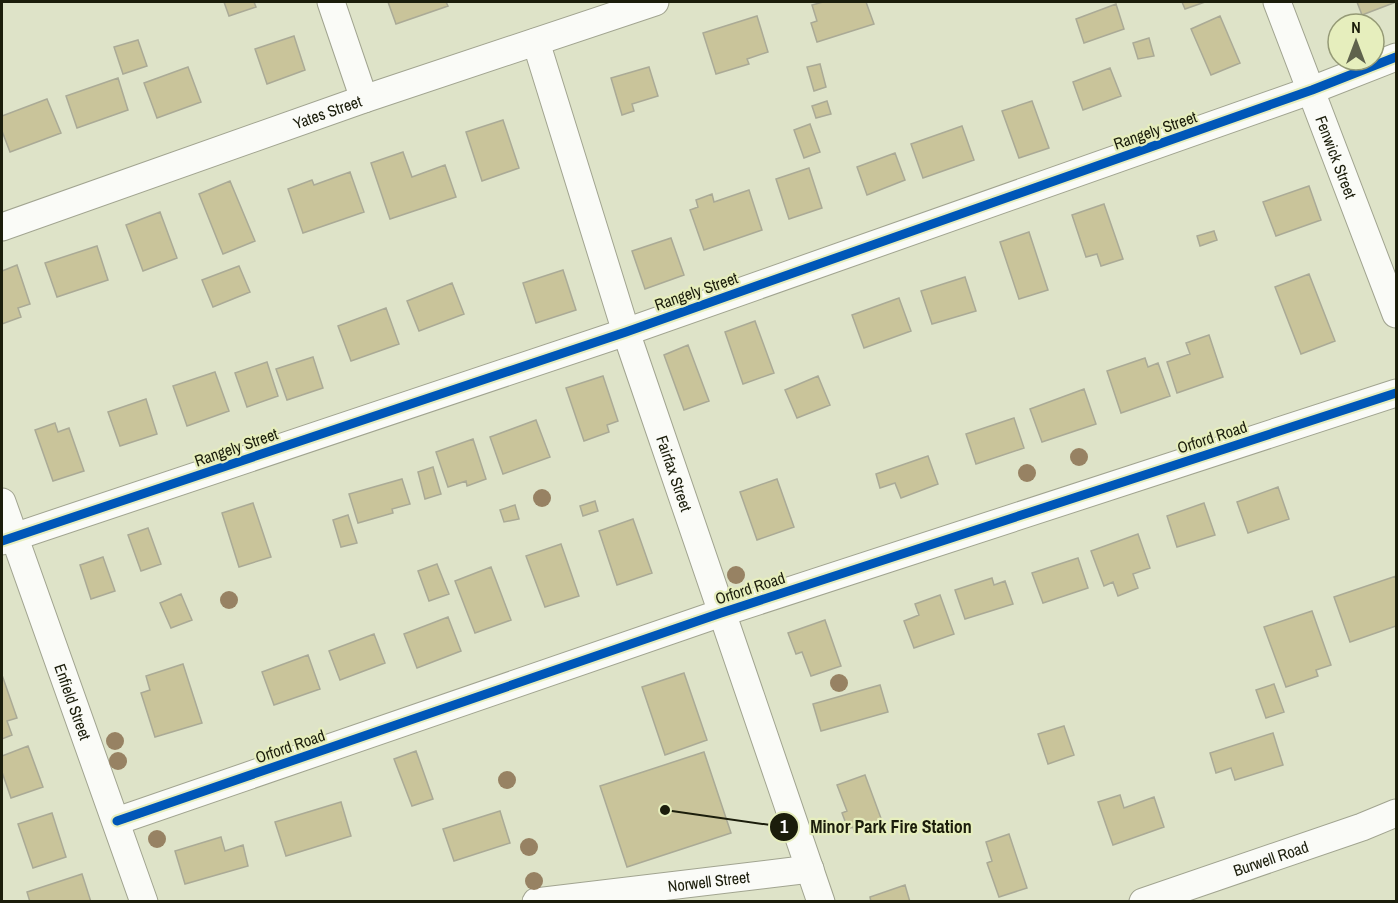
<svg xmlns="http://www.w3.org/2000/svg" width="1398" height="903" viewBox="0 0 1398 903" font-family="'Archivo Narrow',sans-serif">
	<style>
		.building { fill: #c9c49a; stroke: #aaaa96; stroke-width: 1.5 }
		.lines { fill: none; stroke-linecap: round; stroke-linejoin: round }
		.street-casing { stroke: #a1a490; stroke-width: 29 }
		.street { stroke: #fafbf7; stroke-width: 27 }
		.cycleway-casing { stroke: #e6eebd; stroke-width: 13 }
		.cycleway { stroke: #0057b8; stroke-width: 9 }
		.tree { fill: #978263 }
		.labels { text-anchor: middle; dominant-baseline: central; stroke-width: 4.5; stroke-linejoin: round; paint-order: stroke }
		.street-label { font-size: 16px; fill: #1b1d0b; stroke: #e6eebd }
		.leader { fill: none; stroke: #1b1d0b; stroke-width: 2 }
		.callout-dot { fill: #1b1d0b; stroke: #e6eebd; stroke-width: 2 }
		.mark-label { font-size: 18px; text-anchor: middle; font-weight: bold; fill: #fff }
		.callout-label { font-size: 18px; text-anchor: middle; font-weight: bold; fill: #1b1d0b; stroke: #e6eebd; stroke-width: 4.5; stroke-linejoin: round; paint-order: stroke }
	</style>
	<rect width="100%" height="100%" fill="#dee3c8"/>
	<path class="building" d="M224 2H254L256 7 229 16Z
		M388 2H446L448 6 396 24Z
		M823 2H866L874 24 817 42 811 23 817 21 812 5Z
		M1182 2H1205L1185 9Z
		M1357 2H1396L1362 15Z
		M1116 4 1124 29 1084 43 1076 19Z
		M757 16 768 52 747 59 749 64 716 74 703 33Z
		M1220 16 1240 63 1211 75 1191 29Z
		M294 36 305 70 267 84 255 49Z
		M1149 38 1154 56 1138 59 1133 43Z
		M138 40 147 66 123 74 114 47Z
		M820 64 826 87 814 91 807 67Z
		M188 67 201 102 157 118 144 83Z
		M649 67 658 96 632 104 634 111 622 115 611 78Z
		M1110 68 1121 96 1083 110 1073 82Z
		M118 78 128 110 77 128 66 96Z
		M47 99 61 133 10 152 2 131V116Z
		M827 101 831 114 816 118 812 106Z
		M1032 101 1049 148 1019 158 1002 111Z
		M503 120 519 168 482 181 466 132Z
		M810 124 820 152 804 158 794 130Z
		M962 126 974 160 923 178 911 144Z
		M403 152 412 177 445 165 456 197 390 219 371 163Z
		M895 153 905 180 867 195 857 167Z
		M809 168 822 208 789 219 776 179Z
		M350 172 364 212 303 233 288 189 312 180 314 185Z
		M230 181 255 241 223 254 199 194Z
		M1309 186 1321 220 1276 236 1263 202Z
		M749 190 762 230 704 250 690 210 698 207 696 200 712 194 714 202Z
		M1104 204 1123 259 1101 266 1097 254 1086 257 1072 215Z
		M160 212 177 258 143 271 126 225Z
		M1214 231 1217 240 1200 246 1197 236Z
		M1029 232 1048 290 1019 299 1000 242Z
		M671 238 684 275 645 289 632 251Z
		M97 246 108 280 57 297 45 263Z
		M17 265 30 304 18 308 21 317 2 324V271Z
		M239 266 250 292 213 307 202 280Z
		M563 270 576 310 536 323 523 283Z
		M1309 274 1335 341 1301 354 1275 287Z
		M965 277 976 311 932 324 921 291Z
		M452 283 464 314 419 331 407 301Z
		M899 298 911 331 864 348 852 315Z
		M386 308 399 344 351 361 338 326Z
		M755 321 774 373 743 384 725 332Z
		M1209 335 1223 377 1177 393 1167 362 1190 354 1186 343Z
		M688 345 709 401 684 410 664 355Z
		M313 357 323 388 287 400 276 369Z
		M1145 358 1148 367 1158 363 1170 396 1121 413 1107 371Z
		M267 362 278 396 247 407 235 373Z
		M215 372 229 411 187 426 173 386Z
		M603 376 618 421 607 425 609 432 584 441 566 388Z
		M818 376 830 405 797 418 785 390Z
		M1084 389 1096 424 1042 442 1030 409Z
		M146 399 157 434 120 446 108 412Z
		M1014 418 1024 448 976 464 966 434Z
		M536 420 550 457 503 474 490 437Z
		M55 423 58 432 69 428 84 471 53 481 35 430Z
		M473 439 486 479 467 486 466 481 448 487 436 452Z
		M928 456 938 484 901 498 895 483 880 488 876 474Z
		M433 467 441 494 425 499 418 472Z
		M402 479 410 504 392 509 393 513 358 523 349 494Z
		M777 479 794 527 757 540 740 492Z
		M1278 487 1289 519 1248 533 1237 502Z
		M595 501 598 511 583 516 580 506Z
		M253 503 271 557 239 567 222 513Z
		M1204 503 1215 535 1177 547 1167 516Z
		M515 505 519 519 504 522 500 510Z
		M348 515 357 543 341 547 333 520Z
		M633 519 652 573 617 585 599 531Z
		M148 528 161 564 141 571 128 535Z
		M1138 534 1150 568 1133 574 1138 588 1118 596 1113 582 1104 586 1091 551Z
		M561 544 579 596 545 607 526 556Z
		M103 557 115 591 91 599 80 565Z
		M1078 558 1088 588 1043 603 1032 573Z
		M437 564 449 594 429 601 418 571Z
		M491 567 511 620 475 633 455 581Z
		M1396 576V626L1350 642 1334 597Z
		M992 578 994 585 1005 581 1013 604 965 619 955 590Z
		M181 594 192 620 171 628 160 603Z
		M940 595 954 634 914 648 904 621 919 615 915 604Z
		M1312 611 1331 665 1316 670 1318 676 1286 687 1264 627Z
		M448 617 461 651 417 668 404 634Z
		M825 620 841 666 811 676 802 652 796 654 788 633Z
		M374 634 385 663 340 680 329 651Z
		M308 655 320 689 274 705 262 672Z
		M183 664 202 723 155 737 141 693 150 690 146 676Z
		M684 673 707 740 665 755 642 687Z
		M2 675 17 718 7 721 12 735 2 739Z
		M1274 684 1284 712 1266 718 1256 690Z
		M880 685 888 712 821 731 813 704Z
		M1064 726 1074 755 1048 764 1038 734Z
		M1273 733 1283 765 1235 780 1231 768 1216 773 1210 753Z
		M28 746 43 787 11 798 2 772V756Z
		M416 751 433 799 412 806 394 759Z
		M704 752 731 833 627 867 600 786Z
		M865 775 882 821 854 831 853 827 848 829 842 813 847 811 837 785Z
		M1120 795 1124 808 1154 797 1164 827 1113 845 1098 802Z
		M341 802 351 836 286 856 275 822Z
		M500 811 510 843 454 861 443 829Z
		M52 813 66 857 33 868 18 824Z
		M1009 834 1027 888 999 897 987 863 992 861 986 842Z
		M221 837 225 851 243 845 248 866 185 884 175 851Z
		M82 874 91 902H30L27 892Z
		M905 885 910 902H871L870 897Z"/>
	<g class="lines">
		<defs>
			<g id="street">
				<path d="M331 2 364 99"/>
				<path id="s1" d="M1277 2 1396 314"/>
				<path id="s2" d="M536 42 626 332 821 902"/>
				<path id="s3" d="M2 227 364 99 655 2"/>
				<path id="s4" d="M2 502 144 902"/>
				<path d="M2 541 626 332 1312 90 1396 57"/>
				<path d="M117 821 721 613 1396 393"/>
				<path id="s5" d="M536 902 810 869"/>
				<path id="s6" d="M1143 902 1362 827 1396 813"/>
			</g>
		</defs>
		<use href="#street" class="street-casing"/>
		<use href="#street" class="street"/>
		<defs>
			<path id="cycleway" d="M2 541 626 332 1312 90 1396 57
				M117 821 721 613 1396 393"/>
		</defs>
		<use href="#cycleway" class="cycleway-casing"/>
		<use href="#cycleway" class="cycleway"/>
	</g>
	<g class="tree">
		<circle cx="1079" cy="457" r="9"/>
		<circle cx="1027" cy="473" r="9"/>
		<circle cx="542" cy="498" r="9"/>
		<circle cx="736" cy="575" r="9"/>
		<circle cx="229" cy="600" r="9"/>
		<circle cx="839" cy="683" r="9"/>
		<circle cx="115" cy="741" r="9"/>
		<circle cx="118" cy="761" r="9"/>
		<circle cx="507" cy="780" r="9"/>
		<circle cx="157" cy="839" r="9"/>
		<circle cx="529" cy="847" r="9"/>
		<circle cx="534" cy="881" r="9"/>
	</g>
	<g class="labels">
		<g class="street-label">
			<text stroke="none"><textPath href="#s3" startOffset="345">Yates Street</textPath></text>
			<text transform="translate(1155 130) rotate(-19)">Rangely Street</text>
			<text stroke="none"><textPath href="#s1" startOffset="166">Fenwick Street</textPath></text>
			<text transform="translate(696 291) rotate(-19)">Rangely Street</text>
			<text transform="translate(1212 437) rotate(-18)">Orford Road</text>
			<text transform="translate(236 447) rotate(-19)">Rangely Street</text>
			<text stroke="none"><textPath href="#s2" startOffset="453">Fairfax Street</textPath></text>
			<text transform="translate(750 588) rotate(-18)">Orford Road</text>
			<text stroke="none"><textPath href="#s4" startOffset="212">Enfield Street</textPath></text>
			<text transform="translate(290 746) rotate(-19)">Orford Road</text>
			<text stroke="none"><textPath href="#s6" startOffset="135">Burwell Road</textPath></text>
			<text stroke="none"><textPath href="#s5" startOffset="174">Norwell Street</textPath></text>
		</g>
	</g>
	<path class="leader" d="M665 810L784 827"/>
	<g class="callout-dot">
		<circle cx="665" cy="810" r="6"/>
		<circle cx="784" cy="827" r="15"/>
	</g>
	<g class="mark-label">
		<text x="784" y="833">1</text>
	</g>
	<g class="callout-label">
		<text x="891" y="833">Minor Park Fire Station</text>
	</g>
	<rect width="1398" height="903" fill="none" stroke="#1b1d0b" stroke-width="6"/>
	<g transform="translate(1356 42)"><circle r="28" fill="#e6eebd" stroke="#959a76" stroke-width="1.5"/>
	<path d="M0-4.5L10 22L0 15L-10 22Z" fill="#5f624d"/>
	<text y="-9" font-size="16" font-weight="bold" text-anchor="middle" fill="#1b1d0b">N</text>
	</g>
</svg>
